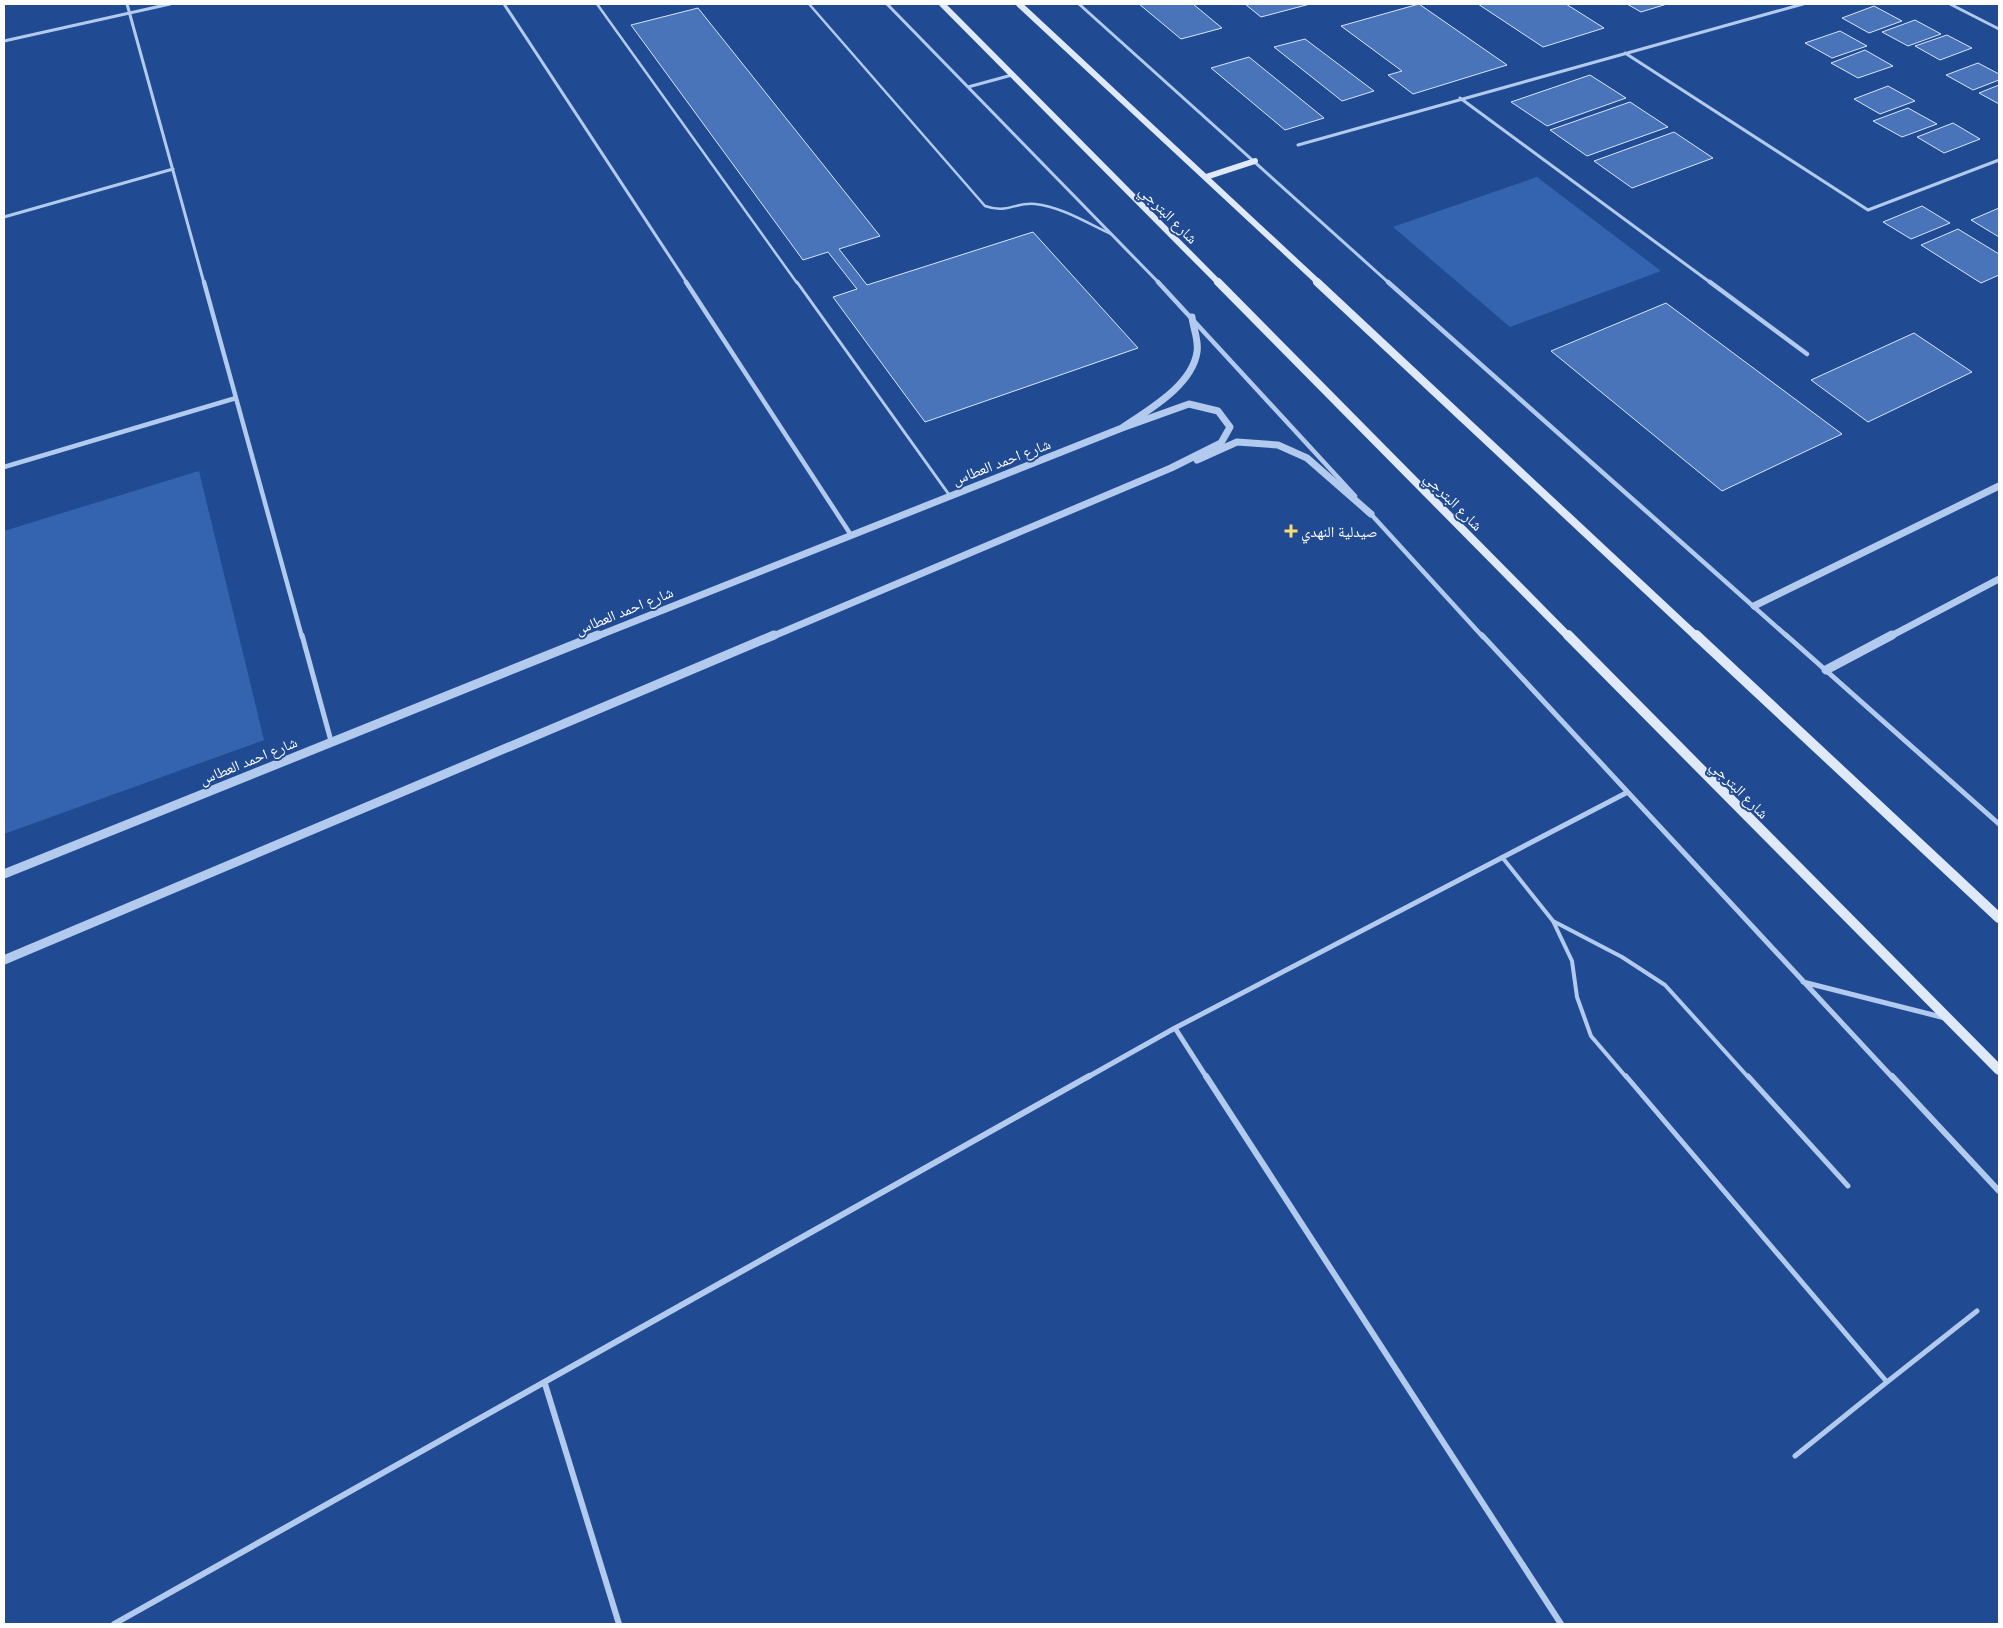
<svg xmlns="http://www.w3.org/2000/svg" width="2003" height="1628" viewBox="0 0 2003 1628" font-family="'Golos Text','Noto Naskh Arabic',sans-serif">
	<style>
		.green { fill: #3464b0 }
		.building { fill: #4974b9; stroke: #d8e5fa }
		.lines { fill: none; stroke-linecap: round; stroke-linejoin: round }
		.service-far3 { stroke: #b2caee; stroke-width: 2.5 }
		.service-far2 { stroke: #b2caee; stroke-width: 3 }
		.service-far1 { stroke: #b2caee; stroke-width: 4 }
		.service { stroke: #b2caee; stroke-width: 5 }
		.minor-far3 { stroke: #b2caee; stroke-width: 3 }
		.minor-far2 { stroke: #b2caee; stroke-width: 4.5 }
		.minor-far1 { stroke: #b2caee; stroke-width: 5 }
		.minor { stroke: #b2caee; stroke-width: 6 }
		.tertiary-far1 { stroke: #b2caee; stroke-width: 7 }
		.tertiary { stroke: #b2caee; stroke-width: 9 }
		.secondary-far2 { stroke: #dfe9fa; stroke-width: 6 }
		.secondary-far1 { stroke: #dfe9fa; stroke-width: 8 }
		.secondary { stroke: #dfe9fa; stroke-width: 10 }
		.poi-dot { fill: #fbdc73; stroke: #204b93; stroke-width: 2 }
		.labels { text-anchor: middle; dominant-baseline: central; stroke-width: 4; stroke-linejoin: round; paint-order: stroke }
		.street-label { font-size: 15px; fill: #fff; stroke: #204b93 }
		.poi-label { font-size: 15px; fill: #fff; stroke: #204b93; text-anchor: start }
	</style>
	<rect width="100%" height="100%" fill="#204b93"/>
	<path class="green" d="M1537 177 1661 271 1510 327 1393 227Z
		M199 471 264 740 4 834V531Z"/>
	<path class="building" d="M1139 4H1193L1222 28 1181 39Z
		M1245 4H1310L1261 17Z
		M1419 4 1507 65 1413 94 1388 75 1402 71 1341 26Z
		M1478 4H1566L1604 28 1543 47Z
		M1627 4H1667L1641 12Z
		M1874 6 1902 21 1869 33 1842 18Z
		M698 8 880 236 839 249 867 285 1033 232 1138 348 925 422 833 297 857 289 828 252 803 260 631 25Z
		M1915 20 1941 34 1908 46 1882 32Z
		M1840 31 1867 46 1832 58 1805 43Z
		M1947 35 1972 48 1940 60 1915 46Z
		M1305 39 1374 91 1342 101 1274 47Z
		M1865 50 1893 66 1858 78 1831 63Z
		M1249 57 1324 118 1285 130 1211 68Z
		M1978 63 1999 74V80L1973 90 1946 75Z
		M1590 75 1626 98 1547 126 1511 102Z
		M1999 85V104L1979 93Z
		M1888 86 1915 101 1880 114 1854 99Z
		M1630 102 1668 127 1587 156 1550 130Z
		M1908 108 1937 124 1902 137 1873 121Z
		M1953 123 1980 139 1944 153 1917 137Z
		M1674 132 1713 158 1632 188 1594 161Z
		M1922 206 1950 223 1911 239 1883 222Z
		M1999 208V237L1971 220Z
		M1958 229 1999 254V275L1981 283 1921 245Z
		M1666 303 1842 434 1722 491 1551 351Z
		M1914 333 1972 372 1868 422 1811 380Z"/>
	<g class="lines">
		<path class="service-far3" d="M597 4 797 283
			M809 4 985 206C1008 214 1014 202 1035 204 1062 207 1087 223 1111 234"/>
		<path class="service-far2" d="M797 282 950 496"/>
		<path class="service-far1" d="M1502 857 1553 921 1572 961 1577 997 1591 1036 1627 1078
			M1553 921 1622 957 1665 985 1749 1078"/>
		<path class="service" d="M1626 1076 1887 1382 1977 1311
			M1748 1076 1848 1186
			M1795 1456 1887 1382"/>
		<path class="minor-far3" d="M127 4 204 283
			M504 4 687 283
			M887 4 1159 283
			M1079 4 1389 283
			M1950 4 1999 29
			M4 41 170 4
			M1625 53 1868 210 1999 160
			M968 87 1012 75
			M1460 98 1711 283
			M1298 145 1803 4
			M4 217 173 169"/>
		<path class="minor-far2" d="M204 282 302 637
			M686 282 851 535
			M1158 282 1355 496
			M1388 282 1788 637
			M1710 282 1807 354
			M4 467 236 398
			M1369 512 1483 637"/>
		<path class="minor-far1" d="M302 635 331 741
			M1482 635 1893 1078
			M1786 635 1999 824
			M1803 982 1945 1018
			M1175 1028 1207 1078
			M1086 1078 1175 1028 1626 793"/>
		<path class="minor" d="M1206 1076 1561 1624
			M1892 1076 1999 1191
			M545 1384 619 1624
			M114 1624 1089 1076"/>
		<path class="tertiary-far1" d="M1197 460 1237 442 1278 445 1307 458 1371 514
			M1754 606 1999 486
			M595 637 1122 428C1148 410 1192 386 1197 352 1199 340 1193 328 1192 317
			M771 637 1171 468 1221 443 1230 427 1218 411 1189 404 1122 428
			M1889 637 1999 579"/>
		<path class="tertiary" d="M1826 670 1892 635
			M4 874 598 635
			M4 960 774 635"/>
		<path class="secondary-far2" d="M942 4 1219 283
			M1019 4 1319 283
			M1206 177 1255 161"/>
		<path class="secondary-far1" d="M1218 282 1569 637
			M1317 282 1697 637"/>
		<path class="secondary" d="M1568 635 1999 1070
			M1696 635 1999 918"/>
	</g>
	<path class="poi-dot" d="M1288.5 523.5h5v5h5v5h-5v5h-5v-5h-5v-5h5z"/>
	<g class="labels">
		<g class="street-label">
			<text transform="translate(1169 214) rotate(45)">شارع البترجي</text>
			<text transform="translate(1001 461) rotate(-21)">شارع احمد العطاس</text>
			<text transform="translate(1454 501) rotate(45)">شارع البترجي</text>
			<text transform="translate(624 610) rotate(-22)">شارع احمد العطاس</text>
			<text transform="translate(248 760) rotate(-22)">شارع احمد العطاس</text>
			<text transform="translate(1740 789) rotate(45)">شارع البترجي</text>
		</g>
		<g class="poi-label">
			<text x="1301" y="531">صيدلية النهدي</text>
		</g>
	</g>
	<rect width="2003" height="1628" fill="none" stroke="#ffffff" stroke-width="10"/>
</svg>
